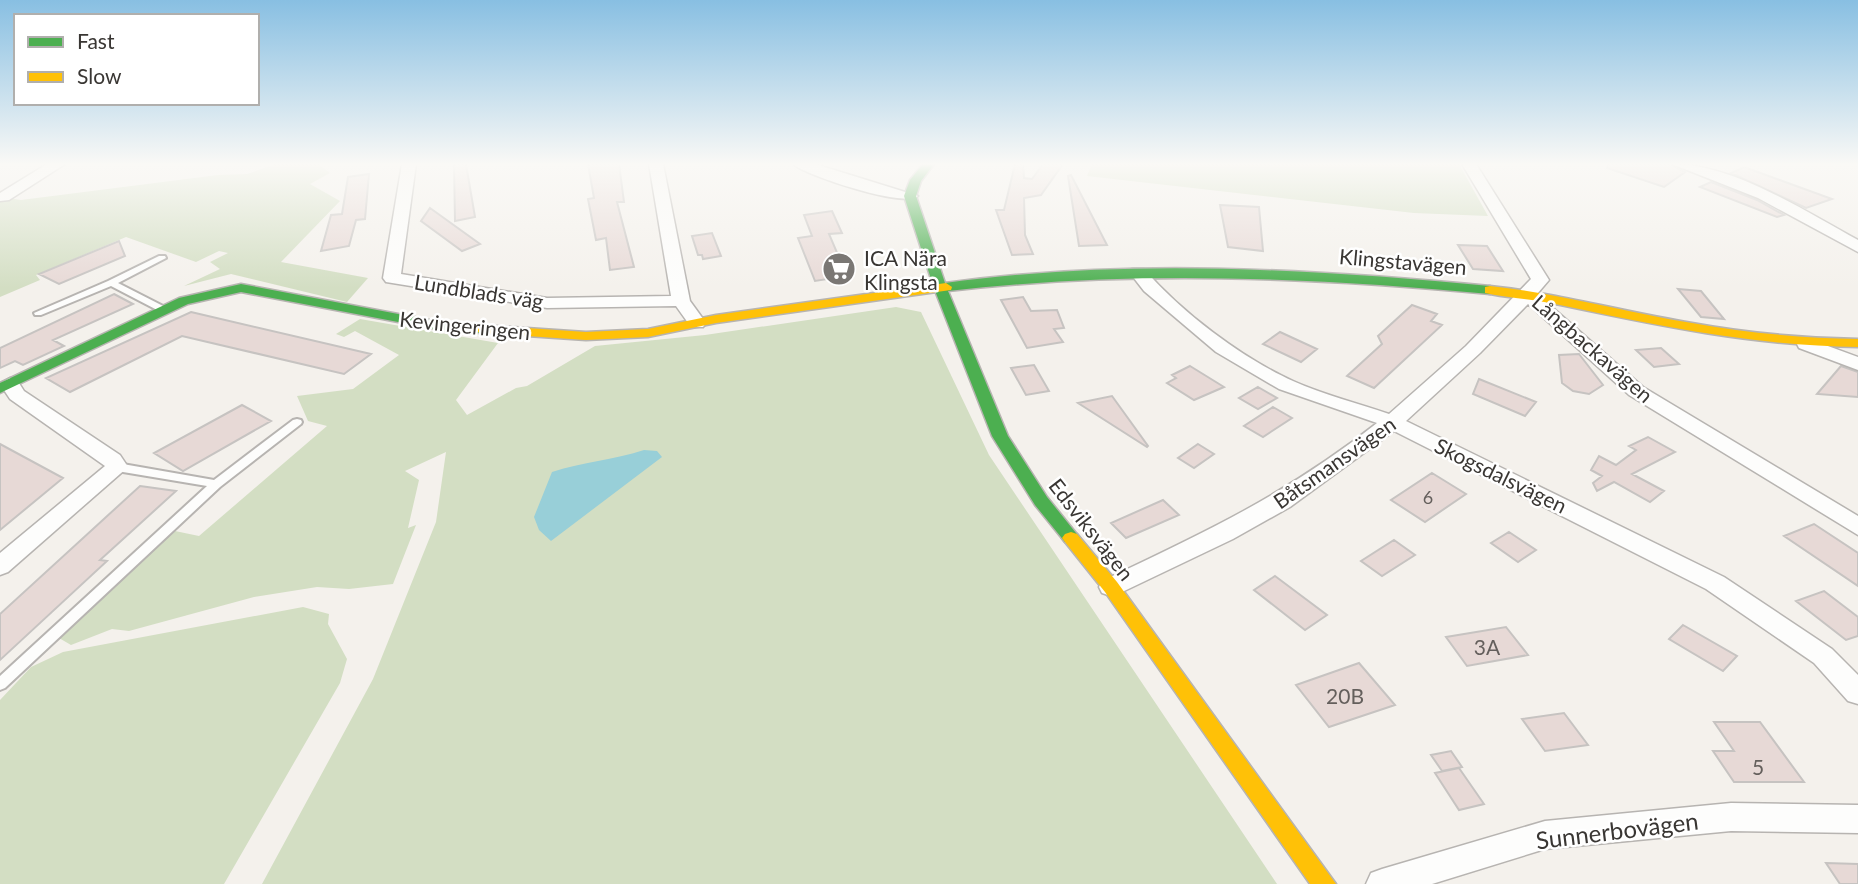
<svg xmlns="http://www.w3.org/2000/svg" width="1858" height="884" viewBox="0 0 1858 884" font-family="Lato,sans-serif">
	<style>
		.green { fill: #d3dec3 }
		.water { fill: #98cfd8 }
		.building { fill: #e7d9d6; stroke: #c6c3c1; stroke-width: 2 }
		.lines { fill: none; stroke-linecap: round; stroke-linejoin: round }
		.lane-casing { stroke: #b7b4b1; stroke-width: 4 }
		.street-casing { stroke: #b7b4b1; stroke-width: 3 }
		.fast-casing { stroke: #b7b4b1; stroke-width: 3 }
		.slow-casing { stroke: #b7b4b1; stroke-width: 3 }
		.lane { fill: #fdfdfc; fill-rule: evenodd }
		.street { fill: #fdfdfc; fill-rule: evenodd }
		.fast { fill: #4caf50; fill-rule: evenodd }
		.slow { fill: #ffc107; fill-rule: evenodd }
		.labels { text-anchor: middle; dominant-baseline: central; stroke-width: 5; stroke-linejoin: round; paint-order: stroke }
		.number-label { font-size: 18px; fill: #645f5c }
		.poi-label { font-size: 21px; fill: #393633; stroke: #fff; text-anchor: start }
		.street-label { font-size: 21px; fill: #393633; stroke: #fff }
		.near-number-label { font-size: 21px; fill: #645f5c }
		.near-street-label { font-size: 24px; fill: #393633; stroke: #fff }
	</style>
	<rect width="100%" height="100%" fill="#f4f1ec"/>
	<path class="green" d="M276 164H318L330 173 310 184 340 201 281 262 368 278 347 302 231 274 184 286 220 269 210 262 228 253 219 251 196 262 126 237 36 275 40 280 0 297V197L21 200 218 175 247 174Z
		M1092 164H1459L1488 216 1414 213 1087 176Z
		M896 307 921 312 989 455 1277 884H262L373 679 436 522 446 452 405 471 419 480 408 528 416 525 393 584 349 589 317 587 254 597 129 631 112 629 71 645 59 638 78 616 175 531 199 536 327 426 308 421 297 396 353 389 399 355 355 331 344 337 336 334 360 319 498 343 456 400 467 415 516 388 527 386 595 346 705 335Z
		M303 607 329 614 328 624 347 659 340 683 224 884H0V700L31 667 63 652Z"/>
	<path class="water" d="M644 450 657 451 662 457 551 541 539 530 534 517 552 472C583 462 613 460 644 450Z"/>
	<path class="building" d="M454 164H466L475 217 455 221Z
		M588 164H619L624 202H617L634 267 610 270 606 238 596 240 588 199 594 198Z
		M1015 164H1023L1024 178 1032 179 1043 164H1063L1041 195 1024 198 1025 235 1033 254 1012 255 996 210H1004Z
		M1607 164H1670L1685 172 1664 187 1607 168Z
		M1744 167 1832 199 1806 208 1731 173Z
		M369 174 365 219 356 220 349 246 321 251 331 215 342 214 348 177Z
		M1071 175 1107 245 1079 246 1068 176Z
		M1711 182 1757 200 1784 215 1777 217 1700 187Z
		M1220 205 1259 207 1263 251 1228 247Z
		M430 208 480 244 462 251 421 221Z
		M832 211 842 233 829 234 847 276 815 281 798 238 812 236 804 215Z
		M712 233 721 256 703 259 702 255H698L692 236Z
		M119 241 125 256 59 284 39 274Z
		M1458 245 1487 246 1503 271 1473 269Z
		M1678 289 1701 291 1724 319 1701 317Z
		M114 294 133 304 53 340 64 346 23 365 15 361 0 368V348Z
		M1023 297 1031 311 1057 310 1064 328 1054 329 1063 342 1027 348 1001 300Z
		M1412 305 1437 314 1431 321 1442 325 1374 388 1347 376 1382 344 1378 336Z
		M191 312 371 354 344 374 182 336 70 392 46 378Z
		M1280 332 1317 349 1301 362 1263 344Z
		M1661 348 1679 364 1654 367 1636 350Z
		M1579 354 1603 385 1589 394 1573 391 1562 383 1559 355Z
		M1034 365 1049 391 1026 395 1011 368Z
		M1190 366 1224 387 1194 400 1167 383 1176 378 1172 375Z
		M1841 366 1858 372V397L1817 394Z
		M1479 379 1536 402 1525 416 1473 394Z
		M1258 387 1277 398 1258 409 1239 398Z
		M1112 396 1148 446 1147 447 1078 403Z
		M242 405 271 421 183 471 154 453Z
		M1273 407 1292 418 1263 437 1244 426Z
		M1648 437 1675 452 1632 474 1664 491 1650 502 1614 482 1597 491 1593 483 1602 476 1591 470 1599 456 1616 465 1636 450 1629 446Z
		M0 444 63 478 0 530Z
		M1198 444 1214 454 1194 468 1178 458Z
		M1432 473 1466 494 1425 522 1391 500Z
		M140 486 176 491 100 560 107 561 0 660V614Z
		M1163 500 1179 515 1126 538 1111 523Z
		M1814 524 1858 553V586L1784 536Z
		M1509 532 1536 550 1518 562 1491 543Z
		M1394 540 1415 555 1382 576 1361 561Z
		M1275 576 1327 615 1305 630 1254 590Z
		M1824 591 1858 617V636L1846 640 1796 601Z
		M1683 625 1737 656 1723 671 1669 639Z
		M1506 627 1528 655 1467 666 1446 637Z
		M1359 663 1395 705 1329 727 1296 685Z
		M1564 713 1588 745 1545 751 1522 719Z
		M1714 722H1760L1804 782H1734L1713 751H1734Z
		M1451 751 1462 767 1442 771 1431 755Z
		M1459 768 1484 804 1459 810 1435 773Z
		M1826 863 1858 864V884H1840Z"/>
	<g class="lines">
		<defs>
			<path id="lane" d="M159 256H165L166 258 118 283 167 308V312H161L111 286 41 315H35L34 313 108 281Z
				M297 419 301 420 302 422 301 424 220 487 5 688 0 690V676L207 486 117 471 113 470 112 467 113 464 117 463 214 480 293 420Z"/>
			<path id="street" d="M47 164H65L9 200 0 201V193Z
				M402 164H416L401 274 547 298 671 296 649 164H663L690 301 706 323 703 327H691L676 306 547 308 386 282 383 278Z
				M793 164H815L918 196C905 208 807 176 793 164Z
				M1462 164H1476L1549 280 1537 294 1643 387 1858 516V535L1629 395 1528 304 1480 353 1406 421 1724 577 1832 649 1858 675V704L1848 701 1814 663 1706 589 1394 431 1290 507 1233 539 1120 593 1111 596 1102 593 1099 587 1102 581C1204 533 1287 494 1377 423L1279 389 1216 352 1144 291 1130 273 1132 269H1144C1181 312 1242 358 1293 381 1324 395 1358 403 1389 414L1466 346 1531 279Z
				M1672 164C1734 164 1804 211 1858 240V252L1758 198Z
				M1806 338 1858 357V370L1799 348 1797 344Z
				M10 378 17 380 24 391 120 455 128 467 8 572 0 575V553L105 466 10 399 0 384Z
				M1731 803 1858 805V833L1731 831 1545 849 1432 884H1366L1371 873 1382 869 1545 821Z"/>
			<path id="fast" d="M923 164H934L921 181 916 196 945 283C1126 258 1309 269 1490 286L1496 290 1490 294C1309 277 1129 270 948 291L1008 436 1047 497 1080 538 1077 542H1065L1035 505 992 436 934 288 904 196 910 180Z
				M241 284 440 322 480 325 487 329 480 333 440 330 241 292 188 304 0 393V383L179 298Z"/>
			<path id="slow" d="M946 283 952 287 951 290 716 323 648 337 586 340 480 333 473 329 480 325 586 332 648 329 716 315Z
				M1490 286C1558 293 1624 312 1692 323 1747 333 1802 338 1858 339V347C1754 346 1655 325 1555 304 1532 299 1508 298 1485 293V287Z
				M1071 532 1077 534 1117 582 1336 884H1310L1105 592 1065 542 1062 538 1065 534Z"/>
		</defs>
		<use href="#lane" class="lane-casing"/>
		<use href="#street" class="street-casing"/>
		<use href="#fast" class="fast-casing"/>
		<use href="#slow" class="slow-casing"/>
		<use href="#lane" class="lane"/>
		<use href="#street" class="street"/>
		<use href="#fast" class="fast"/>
		<use href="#slow" class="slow"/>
	</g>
	<linearGradient id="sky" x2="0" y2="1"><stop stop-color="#88bfe2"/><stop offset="0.57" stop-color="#faf9f6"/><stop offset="1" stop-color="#faf9f6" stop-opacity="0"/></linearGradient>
	<rect width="1858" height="288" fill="url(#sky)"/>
	<defs>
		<symbol id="supermarket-disc" viewBox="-11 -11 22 22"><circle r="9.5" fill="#7a7774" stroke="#fff"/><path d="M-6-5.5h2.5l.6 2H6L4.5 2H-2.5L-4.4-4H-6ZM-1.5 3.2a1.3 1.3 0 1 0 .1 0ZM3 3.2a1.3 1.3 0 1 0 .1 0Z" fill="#fff"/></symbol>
	</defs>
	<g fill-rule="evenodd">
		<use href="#supermarket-disc" x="820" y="250" width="38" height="38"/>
	</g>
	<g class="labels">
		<g class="number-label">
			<text x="1428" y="497">6</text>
		</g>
		<g class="poi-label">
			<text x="864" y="257">ICA Nära<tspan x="864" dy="24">Klingsta</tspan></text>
		</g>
		<g class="street-label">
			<text transform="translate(1403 261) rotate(5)">Klingstavägen</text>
			<text transform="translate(479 291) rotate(9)">Lundblads väg</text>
			<text transform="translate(465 325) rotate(6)">Kevingeringen</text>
			<text transform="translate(1593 348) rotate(41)">Långbackavägen</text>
			<text transform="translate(1334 462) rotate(-35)">Båtsmansvägen</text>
			<text transform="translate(1501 475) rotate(26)">Skogsdalsvägen</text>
			<text transform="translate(1092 529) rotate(52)">Edsviksvägen</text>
		</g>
		<g class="near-number-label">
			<text x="1487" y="646">3A</text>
			<text x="1345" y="695">20B</text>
			<text x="1758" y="766">5</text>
		</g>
		<g class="near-street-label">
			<text transform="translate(1617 830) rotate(-7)">Sunnerbovägen</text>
		</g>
	</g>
	<rect x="14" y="14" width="245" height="91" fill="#ffffff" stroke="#b0afad" stroke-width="2"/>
	<rect x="28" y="37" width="35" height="10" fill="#4caf50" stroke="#b0afad" stroke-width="2"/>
	<text x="77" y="49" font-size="21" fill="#393633">Fast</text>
	<rect x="28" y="72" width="35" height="10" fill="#ffc107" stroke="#b0afad" stroke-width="2"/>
	<text x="77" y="84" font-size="21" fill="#393633">Slow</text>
</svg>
